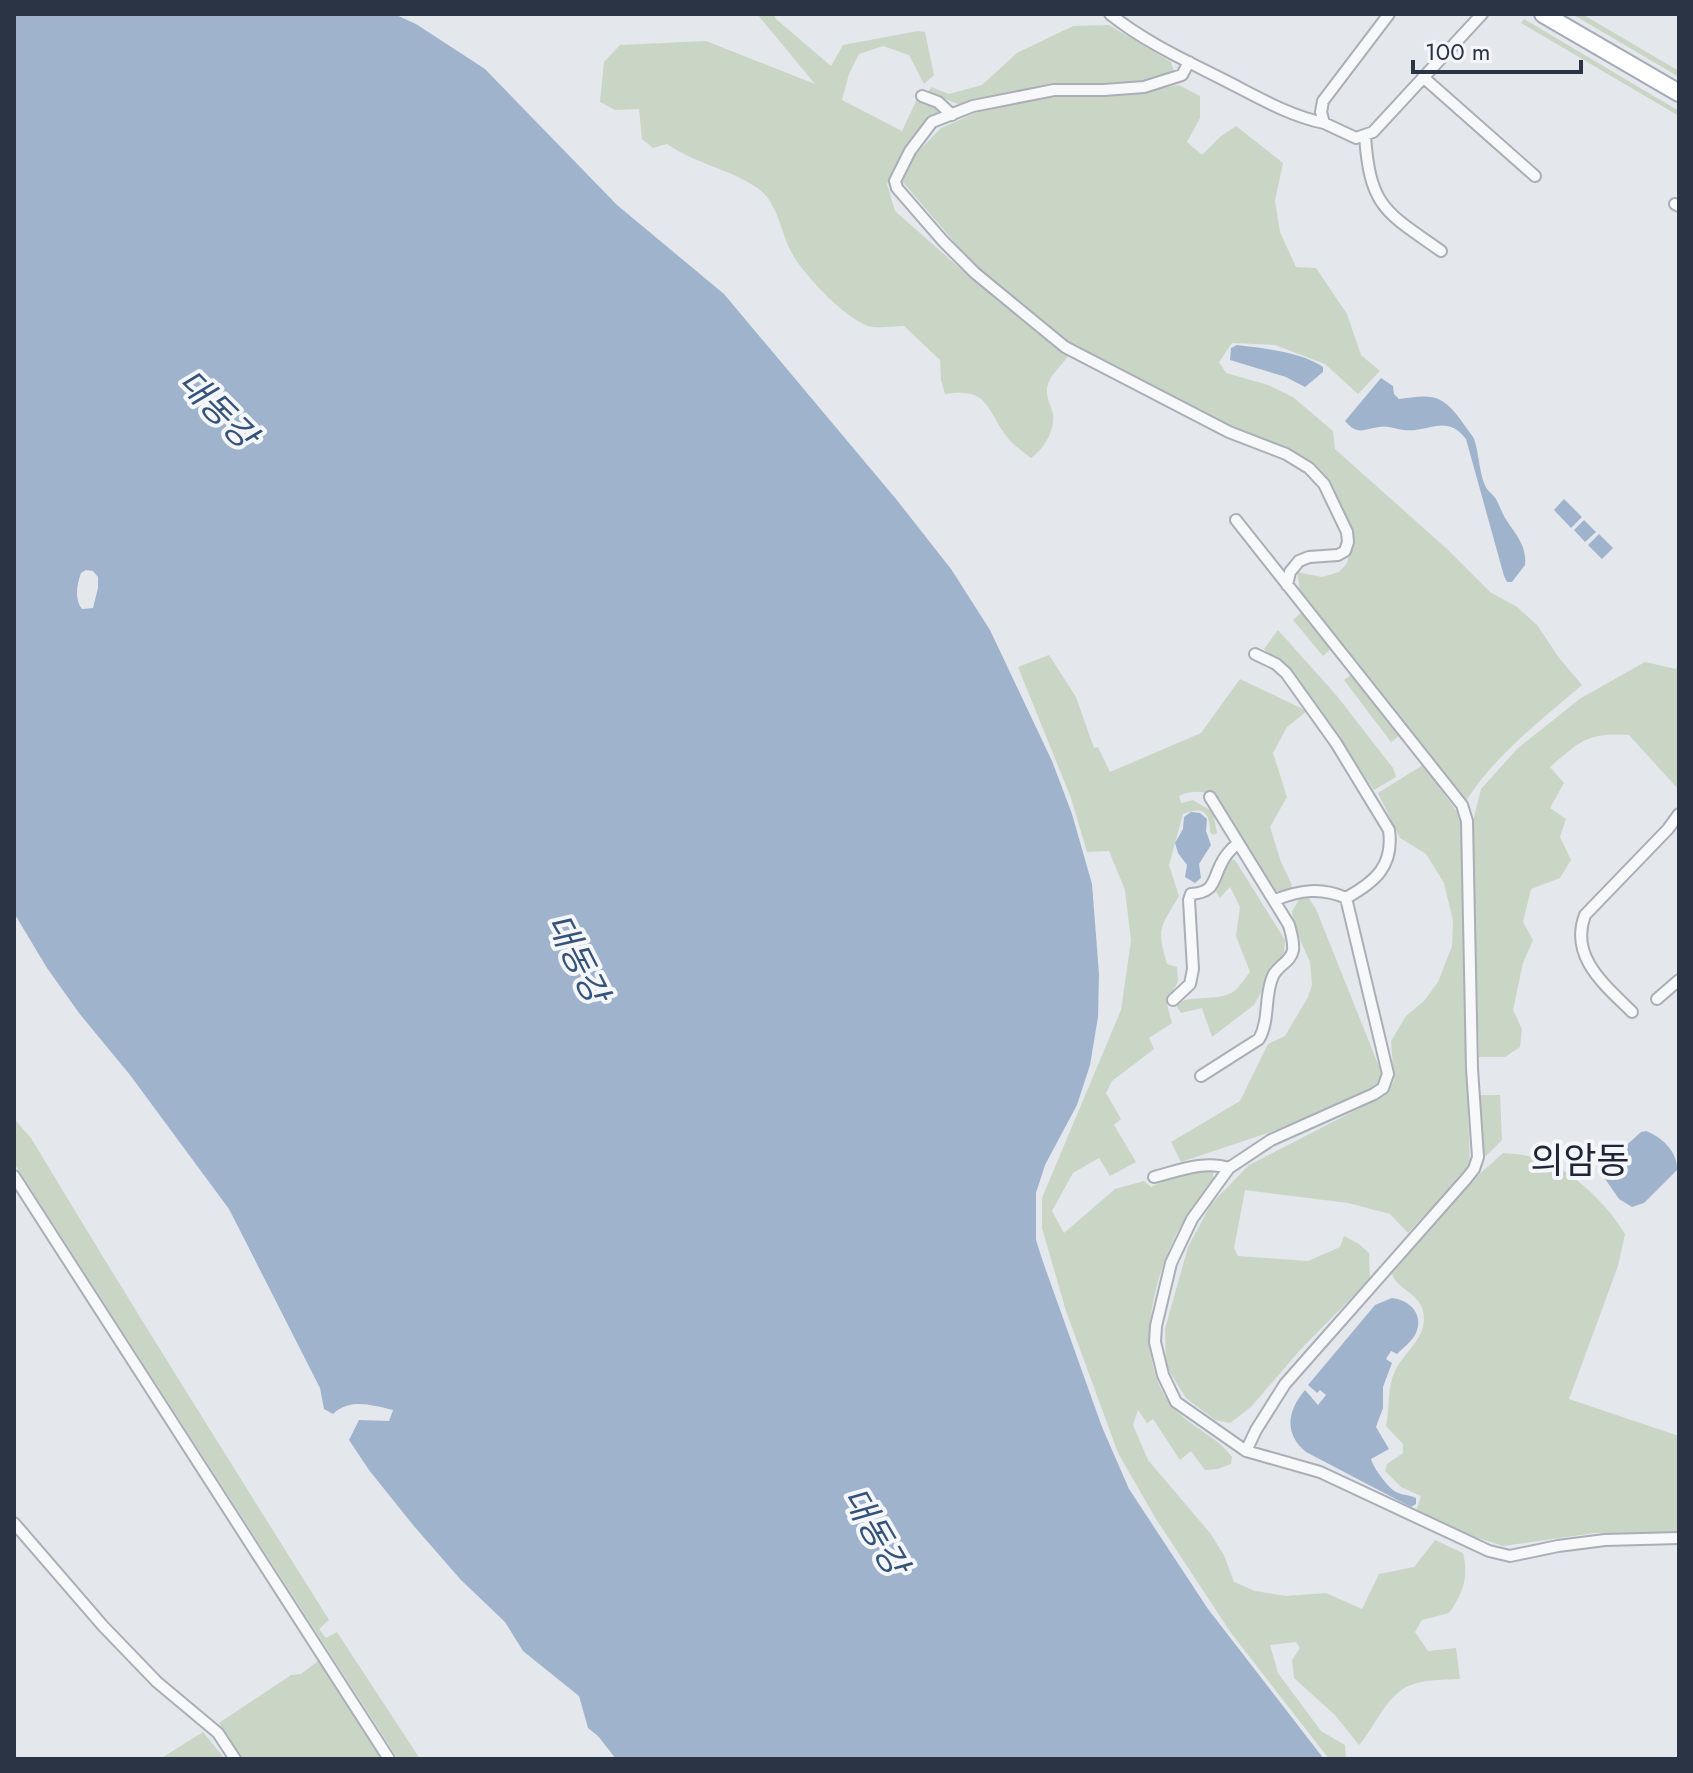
<svg xmlns="http://www.w3.org/2000/svg" width="1693" height="1773" viewBox="0 0 1693 1773" font-family="Jost,'Noto Sans KR',sans-serif">
	<style>
		.green { fill: #c9d6c5 }
		.water { fill: #9fb4cc; fill-rule: evenodd }
		.lines { fill: none; stroke-linecap: round; stroke-linejoin: round }
		.minor-casing { stroke: #a9aeb7; stroke-width: 14 }
		.primary-casing { stroke: #a3abb8; stroke-width: 20 }
		.minor { stroke: #f7f8fa; stroke-width: 10 }
		.primary { stroke: #fff; stroke-width: 16 }
		.labels { text-anchor: middle; dominant-baseline: central; stroke-width: 8; stroke-linejoin: round; paint-order: stroke }
		.water-label { font-size: 34px; font-style: italic; fill: #34527a; stroke: #f4f6f9 }
		.quarter-label { font-size: 36px; fill: #1d2536; stroke: #f4f6f9 }
	</style>
	<rect width="100%" height="100%" fill="#e4e7ec"/>
	<path class="green" d="M757 14H774L776 19 831 66 843 45 918 31 925 32 934 75 924 84 909 55 883 46 859 54 849 74 842 100 902 131 917 99 929 103 942 114 905 151 887 184 895 211 971 278 1068 356C1061 367 1049 375 1047 388 1046 397 1051 406 1053 414 1055 431 1044 449 1031 458 1023 452 1013 445 1007 437 986 409 989 387 945 394L941 380 940 360 904 326C894 326 883 328 873 327 850 324 804 275 793 255 781 235 779 205 760 190 732 169 695 164 667 144L653 148 642 139 639 109 615 110 600 102 604 62 620 45 706 41 815 84Z
		M1572 14H1582L1679 71V77Z
		M1524 19 1679 111V116L1521 23Z
		M1109 25 1171 62 1175 74 1144 84 958 104 928 92 931 87 949 94 982 85 1017 53 1073 26Z
		M1179 85 1200 96V118L1187 142 1202 155 1220 137 1236 126 1283 163 1275 201 1280 232 1296 267 1316 268 1347 314 1361 355 1380 371 1358 394 1325 364 1275 345 1232 343 1219 362 1226 373 1268 385 1293 397 1333 431 1335 449 1447 549 1490 592 1517 607 1537 625 1560 659 1582 685C1541 720 1495 755 1466 801L1300 590 1297 572 1322 577 1339 572 1347 563 1352 546 1351 526 1324 477 1305 458 1230 428 1140 383 1067 342 974 265 902 181 910 160 941 128 980 111 1054 96H1112Z
		M1302 612 1332 648 1323 656 1293 620Z
		M1278 630 1337 696 1393 768 1396 777 1374 790C1340 741 1310 688 1264 649Z
		M1049 655 1076 697 1094 748 1098 747 1110 772 1201 733 1240 679 1307 711 1287 727 1273 753 1287 797 1270 827 1281 862 1292 885 1289 892 1273 891 1214 795C1203 791 1191 790 1179 796L1181 803 1193 800 1213 812 1217 833 1213 835 1210 832C1210 811 1202 806 1183 814L1169 865 1179 896C1161 927 1156 927 1167 964L1177 967 1178 981 1167 1004 1172 1023 1149 1038 1154 1049 1112 1081 1106 1093 1121 1119 1114 1125 1136 1162 1110 1176 1099 1158 1073 1173 1052 1211 1064 1233 1115 1189 1144 1181 1151 1187C1170 1179 1192 1167 1213 1172L1214 1181C1202 1197 1188 1214 1178 1231 1152 1281 1133 1358 1172 1406 1191 1428 1217 1436 1232 1457L1231 1464 1218 1469 1205 1470 1191 1451 1180 1460 1153 1419 1147 1423 1138 1410 1133 1425 1148 1460 1210 1533 1224 1555 1234 1582 1255 1591 1286 1596 1326 1593 1362 1609 1379 1574 1414 1567 1435 1540 1463 1553C1469 1577 1463 1593 1449 1613L1422 1620 1415 1632 1428 1651 1456 1648 1460 1679C1442 1680 1418 1679 1403 1689 1384 1701 1374 1728 1359 1745L1335 1715 1294 1678 1292 1660 1300 1648 1296 1642 1270 1645 1278 1673 1321 1731 1345 1745 1346 1759H1329L1231 1633 1156 1519 1118 1453 1066 1311 1042 1228V1198L1121 1010 1131 941 1125 890 1109 851 1087 852 1071 798 1018 667Z
		M1645 662 1676 669 1679 662V790L1629 735C1588 732 1580 741 1550 767L1564 783 1550 808 1566 819 1560 837 1571 860 1560 878 1531 889 1523 922 1533 940 1523 963 1513 1010 1522 1029 1520 1047 1505 1057H1479L1472 825 1481 789 1518 748 1581 698Z
		M1352 674 1399 736 1391 742 1344 680Z
		M1423 765 1463 820 1465 1027 1470 1166 1408 1233 1390 1214 1348 1203 1245 1190 1234 1248 1238 1256 1308 1261 1340 1247 1344 1236 1359 1244 1369 1253 1370 1279 1300 1350 1251 1407 1230 1423 1215 1420 1186 1398 1166 1366 1165 1329 1188 1247 1211 1204 1249 1165 1385 1095 1394 1081 1391 1041 1406 1016 1424 1001 1438 982 1452 946 1453 921 1444 883 1426 854 1400 838 1378 793Z
		M1229 859 1235 860 1285 940 1284 952 1254 1005 1212 1037 1202 1008 1181 1013 1175 1004C1194 994 1215 1002 1233 992 1239 988 1245 978 1250 972L1236 936 1240 907 1230 887 1220 898 1215 890 1222 868Z
		M1308 897 1316 909 1382 1074 1379 1084 1371 1091 1285 1127 1181 1162 1171 1142 1240 1101 1268 1044 1285 1036 1308 997 1312 985 1310 962 1294 926 1292 911 1300 898Z
		M1477 1095H1500L1502 1140 1486 1156 1482 1154Z
		M14 1119 31 1138C128 1300 229 1460 329 1620L319 1629 326 1638 337 1632 420 1759H398L14 1163Z
		M1503 1153C1511 1154 1520 1154 1528 1156 1567 1164 1605 1201 1625 1234L1618 1266 1569 1399 1679 1436V1533H1595L1503 1546 1460 1532 1416 1511 1421 1496 1401 1487 1385 1471 1387 1464 1403 1453V1444L1386 1426C1390 1408 1387 1387 1395 1371 1405 1350 1429 1337 1423 1311 1419 1293 1398 1290 1392 1274L1464 1188Z
		M318 1661 382 1759H242L219 1723 291 1675 301 1674Z
		M203 1732 225 1759H160Z"/>
	<path class="water" d="M14 14H394L416 24 485 69 617 205 724 294 896 499 951 569 990 630 1052 761 1072 814 1092 884 1099 974 1098 1017 1090 1065 1077 1105 1045 1165 1036 1193V1240L1043 1262 1102 1427 1129 1489 1208 1609 1324 1759H616L598 1736 588 1728 579 1696 523 1651 505 1622 461 1580 413 1525 369 1470 349 1440 359 1420 389 1421 393 1410C371 1405 350 1398 333 1414L324 1409 320 1388 229 1209 130 1075 79 1013 47 968 14 913ZM86 570 93 571 98 577V588L93 608 82 609C74 599 77 584 81 573Z
		M1237 345C1261 348 1303 352 1323 367V372L1305 387 1286 377 1230 360 1231 348Z
		M1381 378 1393 386 1394 394 1399 399C1412 398 1430 393 1442 401 1455 409 1464 425 1473 437 1478 445 1479 472 1485 485 1487 491 1492 493 1496 499 1500 506 1502 514 1507 521 1516 535 1527 546 1525 565L1512 582H1507L1504 576 1466 439C1446 413 1429 433 1404 430 1396 429 1386 425 1379 427 1363 429 1358 436 1345 421Z
		M1564 499 1582 517 1571 528 1554 510Z
		M1584 520 1596 532 1585 542 1574 530Z
		M1599 534 1613 548 1602 559 1588 545Z
		M1191 812 1200 813 1207 819 1206 831 1211 845 1199 864 1201 878 1195 883 1185 877 1187 865 1178 853 1175 843 1183 829 1184 817Z
		M1646 1131C1662 1137 1678 1152 1677 1170L1644 1203 1632 1207 1619 1199 1601 1173 1608 1162 1641 1132Z
		M1392 1298C1411 1300 1425 1316 1415 1335 1411 1342 1403 1348 1397 1354L1391 1351 1386 1359 1392 1363 1383 1387V1408L1376 1427 1389 1449 1371 1459C1373 1467 1388 1488 1396 1492 1401 1495 1410 1495 1416 1498V1504L1411 1507 1306 1452C1283 1433 1288 1410 1305 1390L1318 1405 1326 1395 1320 1390 1317 1393 1308 1385 1375 1305Z"/>
	<g class="lines">
		<defs>
			<path id="minor" d="M1110 14C1146 43 1187 61 1228 82 1259 98 1290 116 1324 123
				M1389 14 1323 101 1321 112 1324 123 1356 138 1373 132 1482 14
				M1189 62 1182 75 1144 87 1104 90H1054L973 106 932 122 910 151 895 181 897 188 943 241 975 273 1065 347 1229 432 1286 454 1309 468 1324 484 1347 532 1348 542 1345 551 1338 555 1309 557 1299 561 1290 572 1287 585
				M1423 77 1535 176
				M922 96 938 102 952 115
				M1365 136C1370 208 1386 212 1441 251
				M1675 204 1679 206
				M1236 520 1462 805 1467 821 1472 1069 1478 1157 1474 1169 1466 1179 1285 1384 1256 1430 1246 1451
				M1255 654 1276 664 1286 673 1336 743 1389 830C1394 866 1375 882 1346 898L1388 1074 1383 1088 1374 1094 1271 1140 1229 1168 1192 1219 1171 1263 1156 1326 1155 1342 1163 1375 1176 1402 1246 1451 1320 1472 1489 1551 1510 1556 1558 1546 1605 1540 1679 1538
				M1275 900C1300 890 1321 887 1346 898
				M1657 999 1679 980
				M1173 1000 1190 984 1193 969 1189 900 1191 894C1215 892 1212 882 1221 864 1225 855 1231 849 1238 843
				M1632 1012C1605 985 1569 957 1585 915L1668 829 1679 814
				M1201 1076 1259 1039C1270 1020 1264 995 1273 976 1278 965 1291 962 1293 950 1294 941 1291 933 1289 925L1210 797
				M14 1176 389 1759
				M1154 1177C1178 1171 1204 1160 1229 1168
				M14 1523 103 1626 157 1682 218 1733 235 1759"/>
			<path id="primary" d="M1543 14 1679 93"/>
		</defs>
		<use href="#minor" class="minor-casing"/>
		<use href="#primary" class="primary-casing"/>
		<use href="#minor" class="minor"/>
		<use href="#primary" class="primary"/>
	</g>
	<g class="labels">
		<g class="water-label">
			<text transform="translate(217 409) rotate(45)">대동강</text>
			<text transform="translate(577 958) rotate(63)">대동강</text>
			<text transform="translate(875 1531) rotate(60)">대동강</text>
		</g>
		<g class="quarter-label">
			<text x="1580" y="1160">의암동</text>
		</g>
	</g>
	<rect width="1693" height="1773" fill="none" stroke="#2b3445" stroke-width="32"/>
	<path d="M1413 60v12h168v-12" fill="none" stroke="#2b3445" stroke-width="4"/>
	<text x="1425" y="60" font-size="24" fill="#2b3445" stroke="#f4f6f9" stroke-width="6" paint-order="stroke">100 m</text>
</svg>
